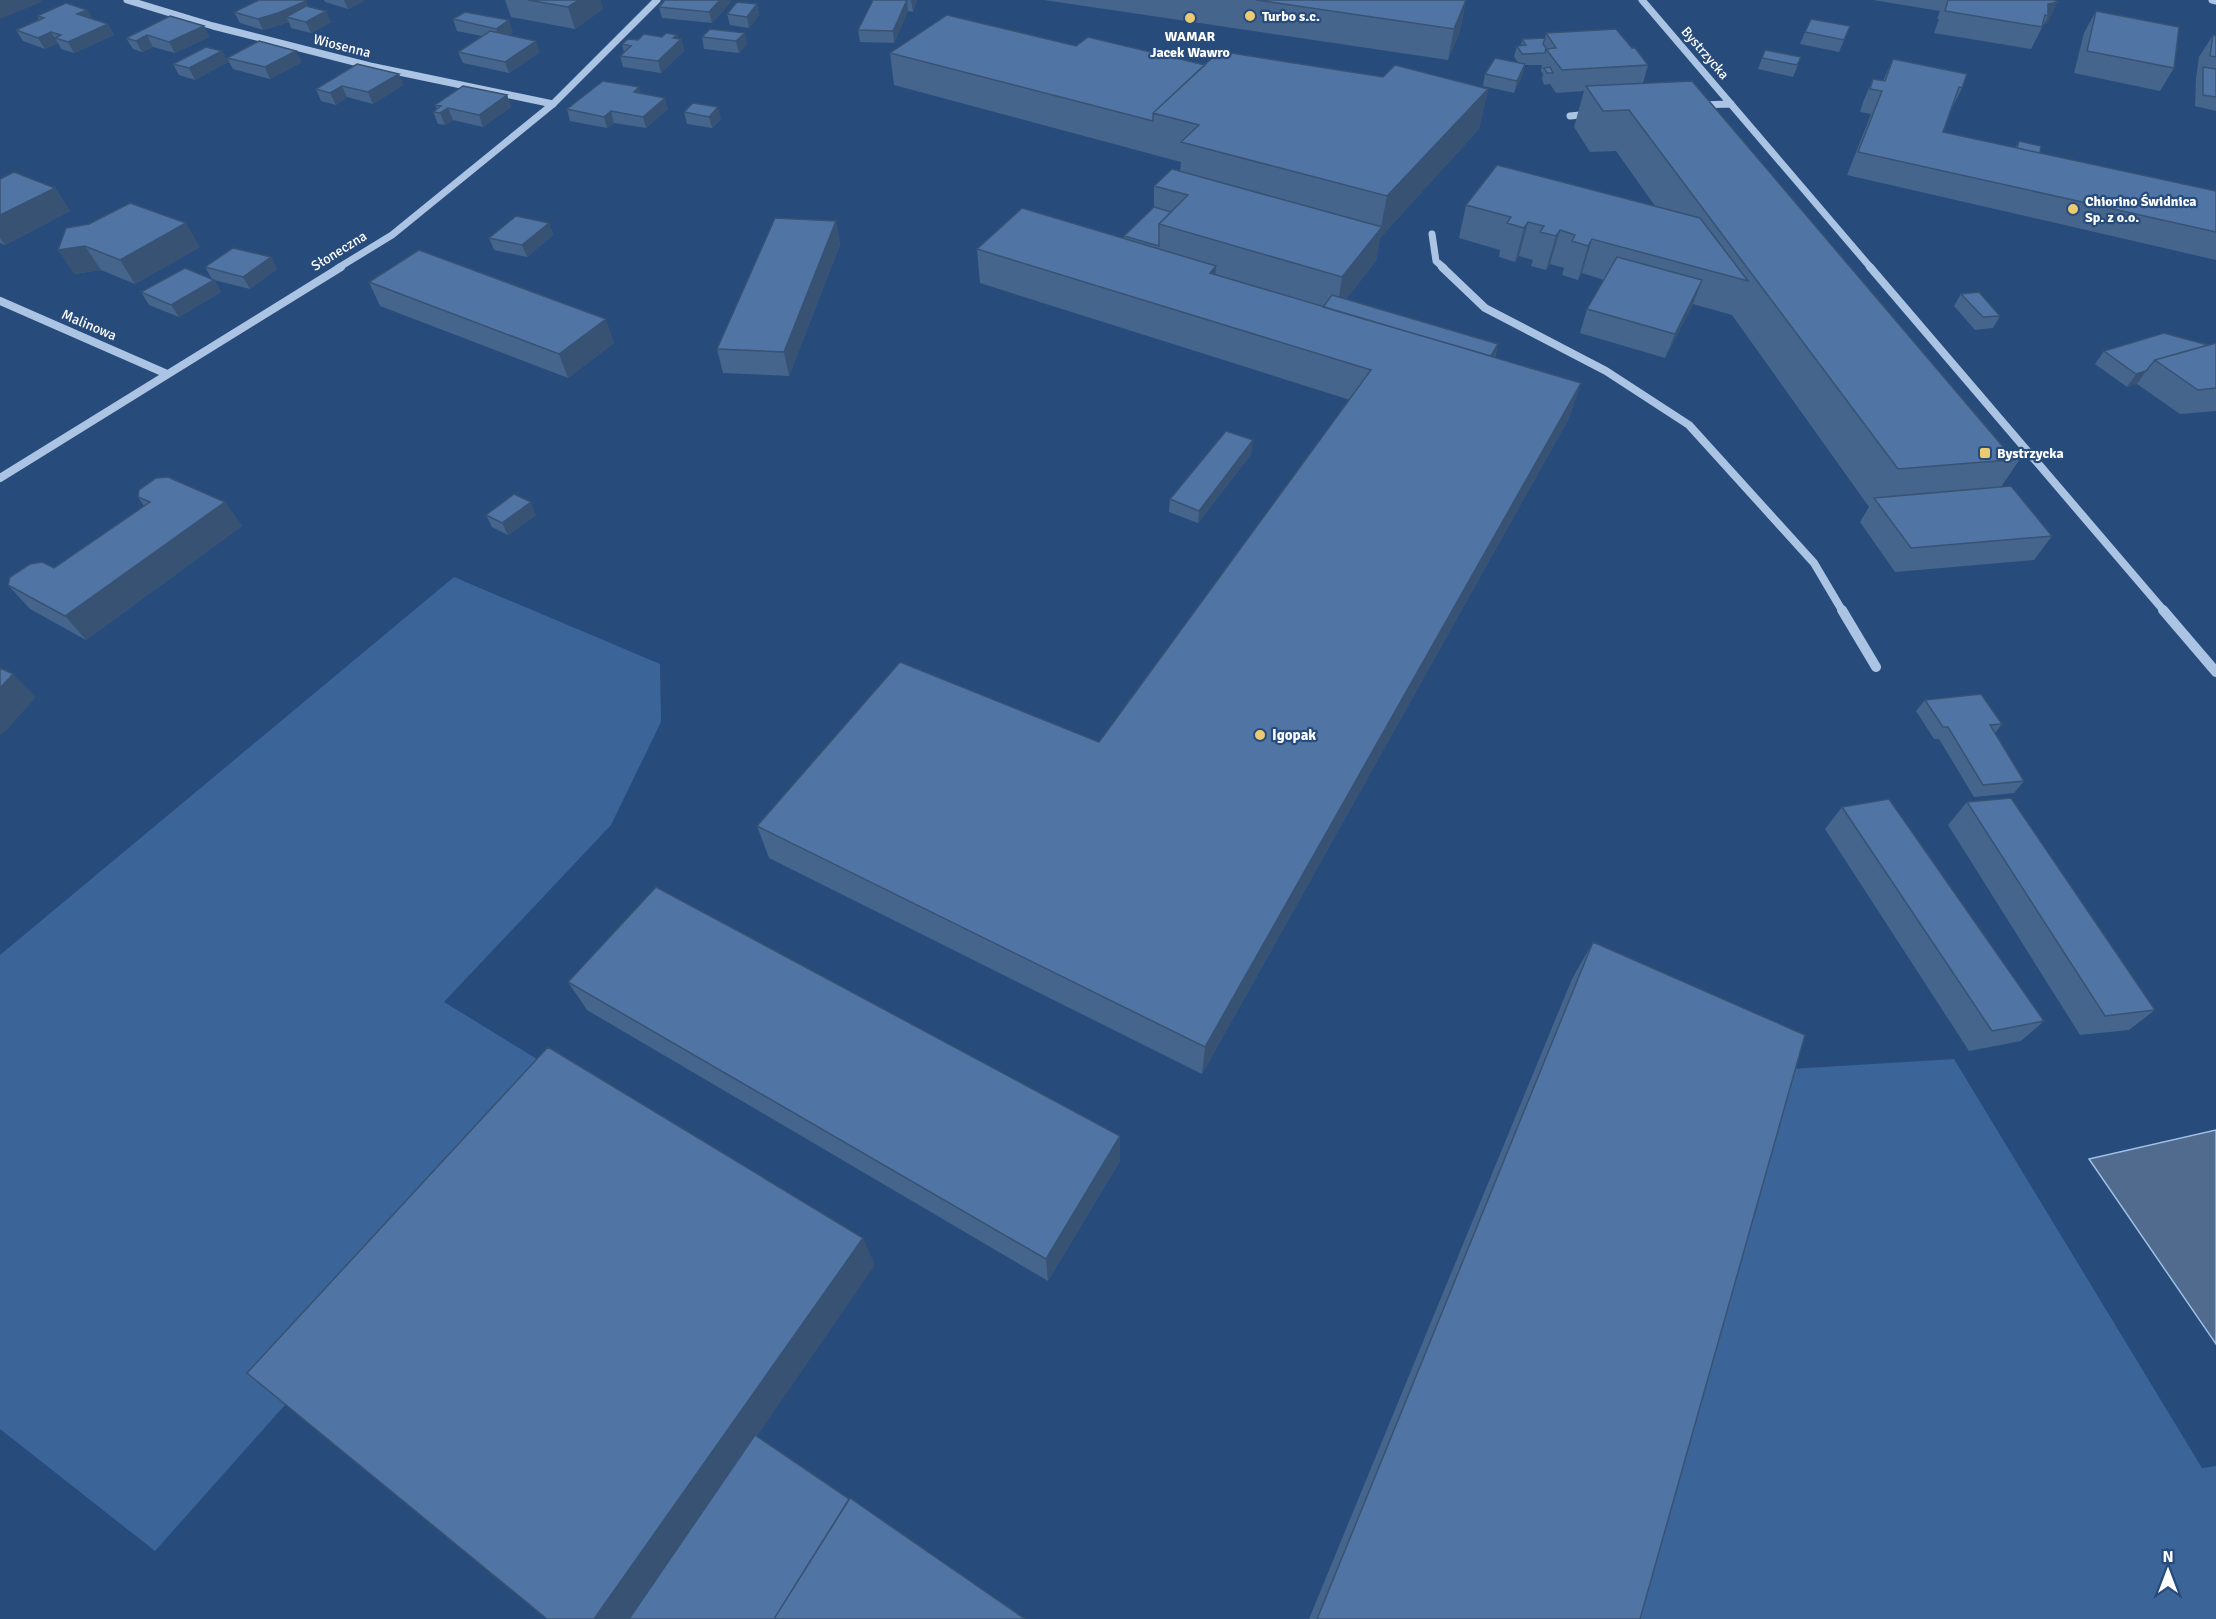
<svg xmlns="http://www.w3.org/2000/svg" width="2216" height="1619" viewBox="0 0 2216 1619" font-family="Signika,sans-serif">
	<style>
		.green { fill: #3b6498 }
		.water { fill: #516b8e; stroke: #a0bfe4; stroke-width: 1.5 }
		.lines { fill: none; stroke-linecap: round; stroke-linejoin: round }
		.minor-far2 { stroke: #abc4e4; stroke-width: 7 }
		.minor-far1 { stroke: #abc4e4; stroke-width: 8 }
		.minor { stroke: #abc4e4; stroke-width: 10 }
		.wall { fill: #45658d }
		.shaded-wall { fill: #385273 }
		.building { fill: #5075a4; stroke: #385273; stroke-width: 1.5 }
		.poi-dot { fill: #ecca72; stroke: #274b7b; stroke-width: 2 }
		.labels { text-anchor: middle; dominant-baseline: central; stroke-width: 4.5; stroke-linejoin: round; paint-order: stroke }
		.far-poi-label { font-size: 14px; font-weight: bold; fill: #fff; stroke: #274b7b; text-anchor: start }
		.far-street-label { font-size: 14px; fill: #fff; stroke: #274b7b }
		.poi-label { font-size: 15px; font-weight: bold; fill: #fff; stroke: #274b7b; text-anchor: start }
	</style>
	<rect width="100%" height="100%" fill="#274b7b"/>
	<path class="green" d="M454 577 660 664 661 722 611 825 444 1002 573 1081 155 1551 0 1429V955Z
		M1954 1059 2202 1468 2216 1466V1619H1612L1774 1070Z"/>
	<path class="water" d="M2216 1130V1344L2089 1159Z"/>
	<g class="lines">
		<path class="minor-far2" d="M127 0 213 26 370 66 553 104
			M1642 0 1871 268
			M2212 0 2216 1
			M1699 105 1731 104
			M1570 116 1590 114
			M1432 234 1436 261 1444 268
			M338 268 392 235 553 104 657 0"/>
		<path class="minor-far1" d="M1442 267 1485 308 1606 371 1689 425 1814 563 1843 612
			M1870 267 2165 612
			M0 301 167 374
			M0 478 341 267"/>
		<path class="minor" d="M1842 610 1876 667
			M2163 610 2216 672"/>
	</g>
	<path class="wall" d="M324 0H364V1L348 9 325 2Z
		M505 0H600L603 9 575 29 511 17Z
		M665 0H731V2L712 23 662 18 659 7Z
		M873 0H917L913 12 908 11 894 43 860 42 858 30Z
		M1044 0H1466L1460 31 1448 60Z
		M1873 0H2054L2047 24H2044L2031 49 1934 33 1939 19H1937L1940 11Z
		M757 4 759 15 749 28 730 25 727 14Z
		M309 7 331 22 311 33 291 28 289 22 263 30 240 23 234 12Z
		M87 10 93 19 108 24 114 35 74 53 61 49 58 43 45 49 23 41 16 30 39 19 37 16Z
		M2096 11 2174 68 2160 91 2074 73 2084 33Z
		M453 19 513 32 508 35 540 52 509 73 463 63 458 52 482 36 457 31Z
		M204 26 209 37 175 53 153 47 142 52 133 49 126 38Z
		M1850 26 1839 52 1800 44 1805 32Z
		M710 29 747 44 739 53 704 49 702 37Z
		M1546 33 1632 48 1648 65 1643 83 2011 456 2020 459 2001 487 2052 536 2034 560 1895 572 1860 522 1869 507 1732 315 1693 304 1665 358 1580 333 1587 309 1604 280 1582 273 1578 280 1562 275 1564 268 1550 264 1546 270 1531 266 1533 260 1519 256 1515 262 1499 257 1500 250 1459 238 1466 205 1655 206 1616 151 1590 152 1574 127 1584 91 1556 93 1550 84 1544 85 1542 79 1543 74 1541 71 1542 65H1525L1522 76 1514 93 1483 86 1485 74 1518 62 1514 57 1517 46 1521 45 1522 39 1545 38Z
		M677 35 678 39H681L684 51 661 73 623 67 620 56 624 52 622 44 638 40Z
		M2213 35 2216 36V111L2195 106 2196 78 2199 57Z
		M1076 46 1205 65 1383 77 1488 89 1479 129 1380 238 1376 261 1346 299 1498 344 1495 358 1581 383 1569 418 1202 1074 769 858 757 826 1099 742 1350 400 980 283 977 249 1124 239V236L1154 207V186L1180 171 1181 162 894 85 890 53Z
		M1765 50 1801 57 1793 77 1758 69Z
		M222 51 228 62 195 80 179 75 173 64Z
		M227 58 302 62 270 79 233 69Z
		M1893 59 1962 88 1952 108 1943 132 2015 148 2019 141 2040 153 2216 191V260L1847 175 1871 114 1860 112 1863 102 1873 79 1883 81Z
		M399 74 403 85 373 104 347 97 336 105 321 101 316 89Z
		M641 93 668 109 646 128 614 123 607 128 570 121 567 109Z
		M507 95 511 107 483 127 453 120 445 125 438 124 433 112 437 109 435 105Z
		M684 112 721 119 712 128 687 124Z
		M0 179 55 188 70 211 5 245 0 243Z
		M836 221 840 245 789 376 723 373 717 349Z
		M549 223 553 235 527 257 494 250 489 238Z
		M66 228 200 247 135 284 101 270 74 274Z
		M271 257 277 269 250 289 214 280 221 292 179 317 149 305 141 292 212 279 205 267Z
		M369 282 614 343 568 378 380 306Z
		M1961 294 2000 316 1993 328 1975 330 1954 306Z
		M2216 343V411L2180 414 2137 384 2127 387 2095 364 2104 351 2208 345Z
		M1252 453 1198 523 1169 512 1170 499Z
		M138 497 225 502 242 526 86 640 30 609 8 585 54 568 144 506Z
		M486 515H536L508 535 492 527Z
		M1925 700 2002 724 1995 733 2024 781 2014 793 1974 797 1939 739H1934L1916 711Z
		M1967 802 2155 1010 2129 1030 2080 1035 1948 825Z
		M1842 807 2044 1021 2021 1041 1969 1051 1825 829Z
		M1593 942 1640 1619H1309L1572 979Z
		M568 982 1120 1136V1161L1048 1281 587 1010Z"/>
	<path class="shaded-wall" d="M0 0H41L42 2 0 19Z
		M344 0H364V1L348 9Z
		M579 0H600L603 9 575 29 568 7Z
		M720 0H731V2L712 23 709 12Z
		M907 0 908 11 894 43 893 31Z
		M911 0H917L913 12Z
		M1466 0 1460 31 1448 60 1454 29Z
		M306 1 311 12 286 17 289 22 263 30 258 19Z
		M2058 2 2047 24H2044L2048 16V4Z
		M757 4 759 15 749 28 747 17Z
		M87 10 94 21 77 14Z
		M326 11 331 22 311 33 306 22Z
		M509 20 513 32 500 40 496 29Z
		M108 24 114 35 74 53 68 42Z
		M204 26 209 37 175 53 169 42Z
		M51 32 58 43 45 49 38 38Z
		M745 33 747 44 739 53 736 41Z
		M147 35 153 47 142 52 136 41Z
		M677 35 679 41 681 39 684 51 661 73 658 61 673 38Z
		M536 41 540 52 509 73 505 62Z
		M222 51 228 62 195 80 189 68Z
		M296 51 302 62 270 79 265 67Z
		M1525 64 1522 76 1514 93 1517 81Z
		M399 74 403 85 373 104 368 92Z
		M342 86 347 97 336 105 330 93Z
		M639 87 643 99 634 92Z
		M1488 89 1479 129 1380 238 1376 261 1337 311 1342 277 1381 227 1387 196Z
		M507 95 511 107 483 127 479 115Z
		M665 98 668 109 646 128 643 117Z
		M718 107 721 119 712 128 709 117Z
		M448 108 453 120 445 125 440 113Z
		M611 111 614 123 607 128 604 117Z
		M55 188 70 211 5 245 0 238V215Z
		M836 221 840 245 789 376 784 352Z
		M1528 222 1519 256 1515 262 1524 228Z
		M186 223 200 247 135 284 120 260Z
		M549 223 553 235 527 257 522 245Z
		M1560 230 1550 264 1546 270 1556 236Z
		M1592 239 1582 273 1578 280 1588 246Z
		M85 246 101 270 74 274 58 250Z
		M271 257 277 269 250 289 243 277Z
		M1216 266 1214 300 1210 273Z
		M214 280 221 292 179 317 171 305Z
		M1702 280 1693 304 1665 358 1675 334Z
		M606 319 614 343 568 378 559 354Z
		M1498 344 1492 368 1485 366Z
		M2146 371 2137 384 2127 387 2136 374Z
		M1581 383 1569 418 1202 1074 1205 1047Z
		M1253 440 1252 453 1198 523 1199 511Z
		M225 502 242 526 86 640 65 616Z
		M531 502 536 515 508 535 502 523Z
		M13 674 36 697 5 732 0 735V688Z
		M1120 1136V1161L1048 1281 1046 1259Z
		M863 1238 875 1265 631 1619H594Z"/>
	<path class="building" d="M259 0H304L306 1 278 13 258 19 234 12Z
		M528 0H579L568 7Z
		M665 0H720L709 12 659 7Z
		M873 0H907L893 31 858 30Z
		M1256 0H1466L1454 29Z
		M1948 0H2054L2058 2 2048 4V16L2045 15 2042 27 1945 11Z
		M737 2 757 4 747 17 727 14Z
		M66 3 87 10 77 14 108 24 68 42 55 38 61 35 51 32 38 38 16 30 44 18 37 16Z
		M306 6 326 11 306 22 286 17Z
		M2096 11 2179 27 2174 68 2087 51Z
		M465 12 509 20 496 29 453 19Z
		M947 15 1076 46 1088 37 1205 65 1153 113V121L890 53Z
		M170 16 204 26 169 42 147 35 136 41 126 38Z
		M1811 19 1850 26 1844 40 1805 32Z
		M710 29 745 33 736 41 702 37Z
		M1616 29 1632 48H1635L1648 65 1562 70 1546 49 1556 48 1546 33Z
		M490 31 536 41 505 62 458 52Z
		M666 33 677 35 673 38 681 39 658 61 620 56 631 46 622 44 628 39 638 40 644 34 662 37Z
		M2213 35 2216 36V57L2210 56Z
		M1545 38 1543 44 1546 48 1545 53 1522 54 1517 46 1526 45 1522 39Z
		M259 41 296 51 265 67 227 58Z
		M206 47 222 51 189 68 173 64Z
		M1765 50 1801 57 1797 65 1762 58Z
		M1225 52 1383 77 1395 65 1488 89 1387 196 1181 142 1199 125 1153 113 1212 58Z
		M1495 58 1525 64 1517 81 1485 74Z
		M1893 59 1967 74 1962 88 1959 87 1943 132 2216 191V232L1858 152 1882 91 1870 89 1873 79 1885 81Z
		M357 64 399 74 368 92 342 86 330 93 316 89Z
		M1550 67 1553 73H1547L1544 68Z
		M2203 67 2216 69V97L2203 95Z
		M603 81 639 87 634 92 665 98 643 117 611 111 604 117 567 109Z
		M1692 81 2011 456 2020 459 1898 469 1629 110 1603 111 1586 86Z
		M463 86 507 95 479 115 448 108 440 113 433 112 441 106 435 105Z
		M693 103 718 107 709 117 684 112Z
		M2019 141 2041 146 2040 153 2017 148Z
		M1497 165 1700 218 1748 281 1592 239 1588 246 1572 241 1575 235 1560 230 1556 236 1540 232 1544 226 1528 222 1524 228 1507 223 1511 217 1466 205Z
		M1172 169 1382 227 1342 277 1159 224 1188 195 1154 186Z
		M14 172 55 188 0 215V179Z
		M130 203 186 223 120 260 85 246 58 250 66 228 89 224Z
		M1154 207 1171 212 1159 224V246L1124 236Z
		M1022 208 1216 266 1210 273 1581 383 1205 1047 757 826 900 662 1099 742 1371 370 977 249Z
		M516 216 549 223 522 245 489 238Z
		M775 218 836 221 784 352 717 349Z
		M233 248 271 257 243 277 205 267Z
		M419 250 606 319 559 354 369 282Z
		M1617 257 1702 280 1675 334 1587 309Z
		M185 268 214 280 171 305 141 292Z
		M1979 292 2000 316 1983 317 1961 294Z
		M1332 295 1498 344 1491 356 1323 307Z
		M2164 333 2208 345 2155 360 2146 371 2136 374 2104 351Z
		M2216 343V388L2198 390 2155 360Z
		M1226 431 1253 440 1199 511 1170 499Z
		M168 477 225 502 65 616 8 585 10 577 30 564 42 562 54 568 150 502 138 497 139 490 156 478Z
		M2011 486 2052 536 1911 548 1874 498Z
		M514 494 531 502 502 523 486 515Z
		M0 668 13 674 0 688Z
		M1981 694 2002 724 1990 725 2024 781 1983 785 1948 727H1943L1925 700Z
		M2011 798 2155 1010 2105 1016 1967 802Z
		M1889 799 2044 1021 1992 1031 1842 807Z
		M656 887 1120 1136 1046 1259 568 982Z
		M1593 942 1805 1035 1640 1619H1317Z
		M548 1047 863 1238 594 1619H547L247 1373Z
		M755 1435 849 1499 774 1619H629Z
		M850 1498 1025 1619H774Z"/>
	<g class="poi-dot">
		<circle cx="1250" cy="16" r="6"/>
		<circle cx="1190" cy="18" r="6"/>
		<circle cx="2073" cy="209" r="6"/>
		<rect x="1979" y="447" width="12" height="12" rx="3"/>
		<circle cx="1260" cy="735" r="6"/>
	</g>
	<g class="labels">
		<g class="far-poi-label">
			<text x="1262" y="16">Turbo s.c.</text>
			<text x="1190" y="36" text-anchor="middle">WAMAR<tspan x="1190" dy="16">Jacek Wawro</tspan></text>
			<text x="2085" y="201">Chiorino Świdnica<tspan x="2085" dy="16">Sp. z o.o.</tspan></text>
			<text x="1997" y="453">Bystrzycka</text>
		</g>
		<g class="far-street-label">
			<text transform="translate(342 46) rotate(14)">Wiosenna</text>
			<text transform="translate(1705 53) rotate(49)">Bystrzycka</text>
			<text transform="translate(339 251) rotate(-32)">Słoneczna</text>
			<text transform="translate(89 325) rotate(23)">Malinowa</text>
		</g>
		<g class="poi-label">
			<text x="1272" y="735">Igopak</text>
		</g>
	</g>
	<g transform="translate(2168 1571)" stroke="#274b7b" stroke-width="4.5" paint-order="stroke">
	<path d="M0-4.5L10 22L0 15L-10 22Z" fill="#ffffff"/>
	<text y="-9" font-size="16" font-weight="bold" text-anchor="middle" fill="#ffffff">N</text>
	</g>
</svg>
